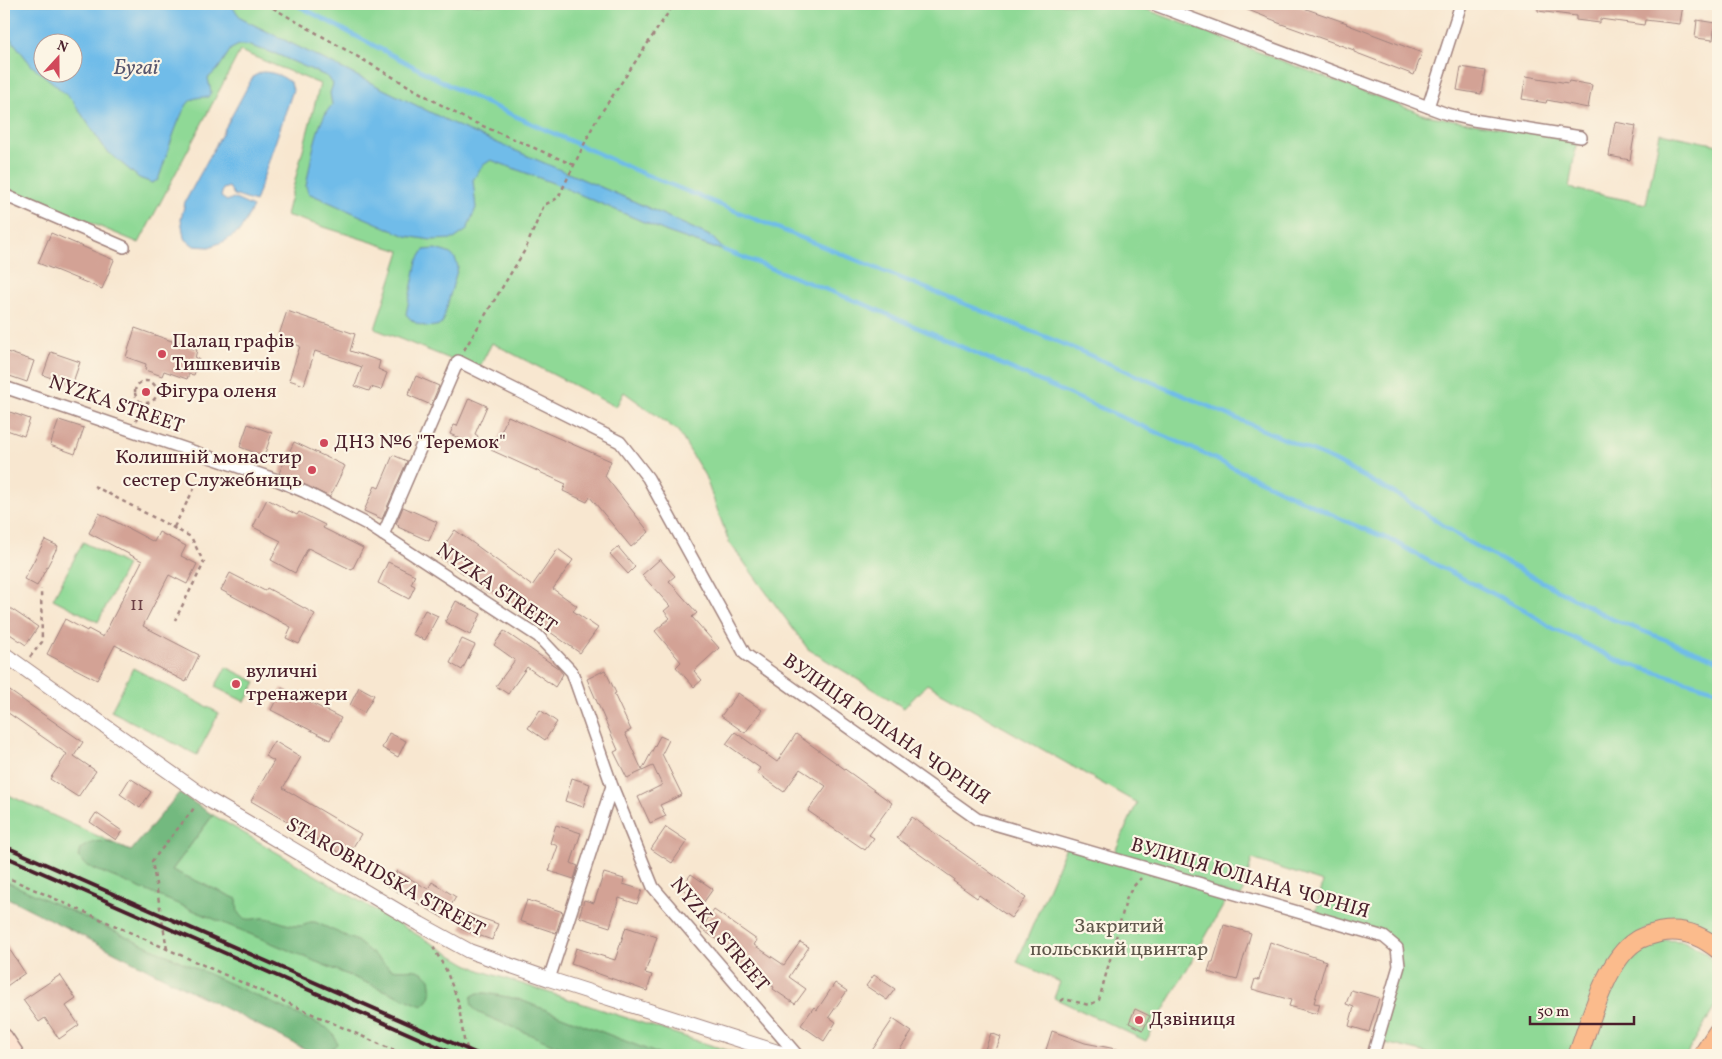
<svg xmlns="http://www.w3.org/2000/svg" width="1722" height="1059" viewBox="0 0 1722 1059" font-family="Vollkorn,serif">
	<style>
		.green { fill: #8fd996; stroke: #6c7c60; fill-rule: evenodd }
		.forest { fill: #73b97f; stroke: #5e6c55 }
		.water { fill: #70bce9; stroke: #5d6e8a; fill-rule: evenodd }
		.lines { fill: none; stroke-linecap: round; stroke-linejoin: round }
		.stream { stroke: #70bce9; stroke-width: 4.5 }
		.building { fill: #d3a295 }
		.minor-casing { stroke: #a1837e; stroke-width: 14 }
		.tertiary-casing { stroke: #a1837e; stroke-width: 16 }
		.secondary-casing { stroke: #a1837e; stroke-width: 19 }
		.trunk-casing { stroke: #a1837e; stroke-width: 21 }
		.path { stroke: #a1837e; stroke-width: 2.5; stroke-dasharray: 4 4; stroke-linecap: butt }
		.minor { stroke: #fff; stroke-width: 11 }
		.tertiary { stroke: #fff; stroke-width: 14 }
		.secondary { stroke: #fde4d1; stroke-width: 16 }
		.trunk { stroke: #fbbb8c; stroke-width: 19 }
		.rail { stroke: #4a1f2b; stroke-width: 4 }
		.poi-dot { fill: #d1495b; stroke: #fcf5e5; stroke-width: 2 }
		.labels { text-anchor: middle; dominant-baseline: central; stroke-width: 4.5; stroke-linejoin: round; paint-order: stroke }
		.number-label { font-size: 18px; fill: #6c4046 }
		.poi-label { font-size: 20px; fill: #4a1f2b; stroke: #fcf5e5; text-anchor: start }
		.street-label { font-size: 20px; fill: #4a1f2b; stroke: #fcf5e5 }
		.park-label { font-size: 20px; fill: #5f574b; stroke: #fcf5e5 }
		.water-label { font-size: 21px; font-style: italic; fill: #57566e; stroke: #fcf5e5 }
	</style>
	<rect width="100%" height="100%" fill="#fcf5e5"/>
	<filter id="ink" filterUnits="userSpaceOnUse"><feTurbulence type="fractalNoise" baseFrequency=".02" numOctaves="2"/><feDisplacementMap in="SourceGraphic" scale="10" xChannelSelector="R" yChannelSelector="G"/><feConvolveMatrix kernelMatrix="1 2 1 2 8 2 1 2 1" color-interpolation-filters="sRGB"/></filter>
	<filter id="wash" filterUnits="userSpaceOnUse"><feTurbulence type="fractalNoise" baseFrequency=".0096" numOctaves="4" result="noise"/><feDisplacementMap in="SourceGraphic" scale="20" xChannelSelector="R" yChannelSelector="G"/><feGaussianBlur stdDeviation="1.12" result="paint"/><feColorMatrix in="noise" values="0 0 0 0 0 0 0 0 0 0 0 0 0 0 0 0 0 1.4 0 .05"/><feComposite in="paint" operator="in"/></filter>
	<g filter="url(#wash)">
		<rect width="100%" height="100%" fill="#f8e7d0"/>
		<path class="green" d="M4 4H1132L1425 115 1577 140 1569 188 1646 204 1660 133 1718 145V935L1688 923 1673 921 1644 929 1570 1055H1435L1381 1042 1397 948 1384 937 1315 918 1323 882 1252 859 1241 897 1112 858 1137 803 927 684 904 708 808 649 729 542 705 476 678 431 624 392 616 407 492 343 478 370 375 329 400 251 286 215 320 84 240 51 139 243 4 187ZM42 42H72V72H42Z
			M83 542 127 565 98 622 53 599Z
			M226 667 256 682 245 702 215 687Z
			M133 668 219 713 197 755 111 711Z
			M4 793 172 870 213 815 467 964 482 971 741 1055H317L334 1048 6 882 4 886Z
			M1066 847 1226 894 1223 906 1146 1041 1054 998 1060 982 1017 962Z
			M1664 940 1683 941 1705 952 1712 961 1718 980V1002L1686 1055H1585C1596 1025 1613 963 1642 947 1649 944 1657 942 1664 940Z"/>
		<path class="forest" d="M179 793 213 815 172 870 237 899C238 906 236 913 242 917 249 922 258 917 265 918 280 920 297 932 310 922H315L357 941 391 969C409 972 417 964 430 979 432 991 433 999 422 1006L87 866 78 857 80 849C102 835 109 843 131 851Z
			M7 882 327 1028 334 1035 337 1044 329 1051 317 1055 4 896V886Z
			M478 993H486L518 999 661 1055H578L479 1013C472 1008 470 1004 472 996Z"/>
		<path class="water" d="M4 4H230L242 19 460 127 631 200 712 237 724 250 714 248 667 232 553 183 491 160 482 166 473 180 476 208 467 230 454 239 431 240 406 236 308 193 306 186C311 162 315 123 332 105L330 93 333 84 328 77 276 54 247 45H239L231 49 218 69 208 78 211 92 208 97C202 97 194 97 189 102 178 114 165 162 158 180L152 183 139 178 106 150 72 100 52 82 32 66 4 30ZM42 42H72V72H42Z
			M262 72C274 72 283 76 291 83L293 90 255 202 234 195 229 187 223 189 221 197 227 201 233 198 253 207 240 231 225 241 209 247 194 246 184 238 181 219 185 202 250 82 254 76Z
			M435 249C447 253 455 252 458 267L442 324C428 330 414 325 406 314L417 261 424 250Z"/>
		<g class="lines">
			<path class="stream" d="M295 4 462 92 637 171 1073 348 1333 460 1403 498 1468 542 1612 619 1718 660
				M724 250 866 305 1183 444 1350 523 1393 541 1425 559 1525 610 1553 629 1572 637 1616 660 1718 691"/>
		</g>
		<g id="blocks">
			<path class="building" d="M1233 4H1292L1347 23 1346 24 1422 53 1414 75 1354 52V50L1276 22V21Z
				M1538 4H1671L1683 5 1680 24 1645 20 1644 25 1600 19V23L1576 20V16L1538 11Z
				M1697 20 1715 23 1713 40 1695 38Z
				M1461 67 1485 71 1481 94 1457 90Z
				M1526 76 1568 83 1569 81 1592 85 1588 108 1547 100 1546 103 1522 99Z
				M1615 122 1636 126 1630 160 1609 156Z
				M51 233 114 260 102 289 38 263Z
				M287 311 355 334 350 351 380 361 378 369 387 373 381 390 371 387 369 391 355 386 362 367 315 351 304 385 289 380 300 346 278 338Z
				M135 328 197 350 195 358 199 359 194 375 189 374 187 379 164 371 162 376 145 370 146 364 126 357Z
				M4 351 34 361 27 382 4 374Z
				M51 352 80 362 72 385 43 375Z
				M416 376 439 386 431 405 408 395Z
				M469 398 487 406 475 434 478 436 474 445 450 434 454 425 457 426Z
				M4 410 30 419 24 436 4 429Z
				M508 416 611 461 605 476 649 532 631 547 590 497 587 502 563 491 566 484 491 450 495 441H497Z
				M59 420 84 428 75 454 50 445Z
				M248 424 272 433 264 456 240 447Z
				M294 442 345 466 330 497 279 473Z
				M393 455 407 461 382 519 364 511 375 486 379 488Z
				M267 499 297 515 299 512 325 525 323 528 363 548 352 570 308 548 295 573 271 560 281 541 253 527Z
				M403 507 437 522 429 541 398 527 399 526 396 524Z
				M99 513 154 542 159 532 186 546 181 556 197 564 187 584 169 575 143 626 199 655 186 682 115 645 97 680 47 654 65 619 87 631 88 629 103 637 142 561 89 533Z
				M455 530 532 586 558 549 573 560 553 589 577 606 573 611 598 628 580 653 510 604 437 556Z
				M45 540 58 546 37 586 24 579Z
				M618 547 635 567 628 574 610 554Z
				M660 559 675 576 669 581 697 613 692 617 719 648 694 671 702 680 694 687 676 667 681 662 655 631 670 618 664 611 670 606 642 575Z
				M388 562 415 575 411 584 415 586 409 599 378 583Z
				M230 573 265 591 267 588 315 614 299 644 286 638 291 627 221 590Z
				M456 601 481 614 470 635 445 622Z
				M4 604 38 627 26 645 4 630Z
				M425 610 438 616 425 640 412 634Z
				M504 631 558 668 563 674 555 687 527 667 508 694 496 686 515 660 494 645Z
				M462 639 475 645 462 670 450 663Z
				M605 670 616 693 614 694 631 730 625 733 642 770 660 736 669 740 662 754 682 795 660 805 666 816 650 823 638 797 662 785 653 766 627 778 614 752 618 750 587 679Z
				M4 687 83 742 74 756 96 771 78 797 50 779 67 754 4 710Z
				M359 687 374 695 364 713 350 705Z
				M282 688 341 718 330 740 271 710Z
				M738 693 762 710 745 733 721 716Z
				M540 710 557 722 545 740 528 728Z
				M735 732 777 762 796 734 892 803 869 835 874 838 865 850 808 811 826 786 800 769 784 792 757 773 760 768 726 744Z
				M389 733 406 741 398 757 382 748Z
				M274 741 301 757 283 788 361 834 347 857 251 801 274 761 265 756Z
				M130 778 151 792 140 808 120 794Z
				M572 778 590 784 583 807 565 801Z
				M96 813 122 831 116 840 90 822Z
				M912 817 1026 898 1011 918 979 895 977 898 953 881 954 879 897 838Z
				M556 825 581 833 571 863 578 866 574 879 549 871 558 846 550 843Z
				M666 827 687 841 672 863 651 849Z
				M397 871 428 889 432 882 456 897 443 918 388 886Z
				M604 873 624 879 623 884 642 890 637 904 619 898 610 927 579 917 584 900 594 903Z
				M691 874 713 889 703 903 681 888Z
				M527 900 563 912 556 933 520 921Z
				M714 910 757 940 754 945 784 965 800 942 809 947 789 977 806 989 795 1004 773 989 774 987 733 960 738 953 701 929Z
				M467 913 498 924 492 940 461 929Z
				M1224 925 1251 933 1237 980 1208 972 1211 962H1213Z
				M626 927 657 937 645 973 652 975 647 991 571 964 576 948 615 960Z
				M4 941 25 973 4 988Z
				M1270 942 1326 961 1314 1003 1320 1004 1317 1014 1289 1006 1291 1000 1252 989 1255 979 1259 980Z
				M60 975 76 999 66 1006 79 1025 59 1039 45 1018 39 1022 23 1000Z
				M874 975 895 989 887 1000 866 986Z
				M835 983 847 991 829 1017 836 1022 824 1041 801 1025 814 1007 817 1010Z
				M1351 990 1379 998 1369 1032 1349 1026 1354 1007 1346 1004Z
				M1135 1009 1150 1016 1143 1030 1129 1023Z
				M893 1019 912 1032 896 1055H869Z
				M1052 1031 1085 1043 1121 1050 1120 1055H1094L1072 1051 1071 1055H1060L1046 1050Z
				M991 1033 1001 1037 994 1055H983Z"/>
		</g>
	</g>
	<g filter="url(#ink)">
		<use href="#blocks" fill-opacity="0" stroke="#a1837e" stroke-width="1"/>
		<g class="lines">
			<defs>
				<path id="minor" d="M1153 4 1447 114 1473 120 1581 137
					M1428 107 1461 4
					M4 195 124 247
					M4 387 277 480 305 492 365 523 510 618 538 636 572 672 612 786 653 887 797 1055
					M383 535 458 361 620 442 648 478 745 654 977 819 1384 937 1397 948 1399 966 1373 1055
					M549 979 612 786"/>
				<path id="tertiary" d="M4 654 209 800 420 924 469 951 549 979 787 1055"/>
				<path id="secondary" d="M4 1037 16 1055"/>
				<path id="trunk" d="M1578 1055C1590 1022 1606 960 1636 941 1643 936 1653 934 1661 932 1682 928 1702 936 1718 949
					M1703 1055 1718 1032"/>
			</defs>
			<use href="#minor" class="minor-casing"/>
			<use href="#tertiary" class="tertiary-casing"/>
			<use href="#secondary" class="secondary-casing"/>
			<use href="#trunk" class="trunk-casing"/>
			<path class="path" d="M266 4 464 118 574 165
				M464 350 525 250 544 205 558 198 595 122 674 4
				M135 392a11 11 0 1 1 22 0a11 11 0 1 1-22 0Z
				M136 421 142 403
				M94 486 191 537 204 563 175 620
				M174 527 196 485
				M30 657 42 642 41 589
				M4 876 404 1055
				M433 947 446 970 458 1001 464 1040 470 1055
				M167 949 152 861 195 807
				M1061 1001 1064 999 1089 1005 1099 1000 1127 897 1133 887 1141 878"/>
			<use href="#minor" class="minor"/>
			<use href="#tertiary" class="tertiary"/>
			<use href="#secondary" class="secondary"/>
			<use href="#trunk" class="trunk"/>
			<path class="rail" d="M4 846 480 1055
				M4 856 457 1055"/>
		</g>
	</g>
	<g class="poi-dot">
		<circle cx="162" cy="354" r="5"/>
		<circle cx="146" cy="392" r="5"/>
		<circle cx="324" cy="443" r="5"/>
		<circle cx="312" cy="470" r="5"/>
		<circle cx="236" cy="684" r="5"/>
		<circle cx="1139" cy="1020" r="5"/>
	</g>
	<g class="labels">
		<g class="number-label">
			<text x="137" y="605">11</text>
		</g>
		<g class="poi-label">
			<text x="172" y="342">Палац графів<tspan x="172" dy="23">Тишкевичів</tspan></text>
			<text x="156" y="392">Фігура оленя</text>
			<text x="334" y="443">ДНЗ №6 "Теремок"</text>
			<text x="302" y="458" text-anchor="end">Колишній монастир<tspan x="302" dy="23">сестер Служебниць</tspan></text>
			<text x="246" y="672">вуличні<tspan x="246" dy="23">тренажери</tspan></text>
			<text x="1149" y="1020">Дзвіниця</text>
		</g>
		<g class="street-label">
			<text transform="translate(116 405) rotate(19)">NYZKA STREET</text>
			<text transform="translate(496 589) rotate(35)">NYZKA STREET</text>
			<text transform="translate(886 730) rotate(35)">ВУЛИЦЯ ЮЛІАНА ЧОРНІЯ</text>
			<text transform="translate(385 878) rotate(29)">STAROBRIDSKA STREET</text>
			<text transform="translate(1250 879) rotate(16)">ВУЛИЦЯ ЮЛІАНА ЧОРНІЯ</text>
			<text transform="translate(719 935) rotate(50)">NYZKA STREET</text>
		</g>
		<g class="park-label">
			<text x="1119" y="927">Закритий<tspan x="1119" dy="23">польський цвинтар</tspan></text>
		</g>
		<g class="water-label">
			<text x="136" y="68">Бугаї</text>
		</g>
	</g>
	<rect width="1722" height="1059" fill="none" stroke="#fcf5e5" stroke-width="20"/>
	<g transform="translate(58 58) rotate(21)"><circle r="24" fill="#fcf5e5" stroke="#b59f9b"/>
	<path d="M0-4L9 19L0 12L-9 19Z" fill="#d1495b"/>
	<text y="-8" font-size="14" font-weight="bold" text-anchor="middle" fill="#4a1f2b">N</text>
	</g>
	<path d="M1530 1016v8h104v-8" fill="none" stroke="#4a1f2b" stroke-width="2.5"/>
	<text x="1537" y="1016" font-size="15" fill="#4a1f2b" stroke="#fcf5e5" stroke-width="4" paint-order="stroke">50 m</text>
</svg>
